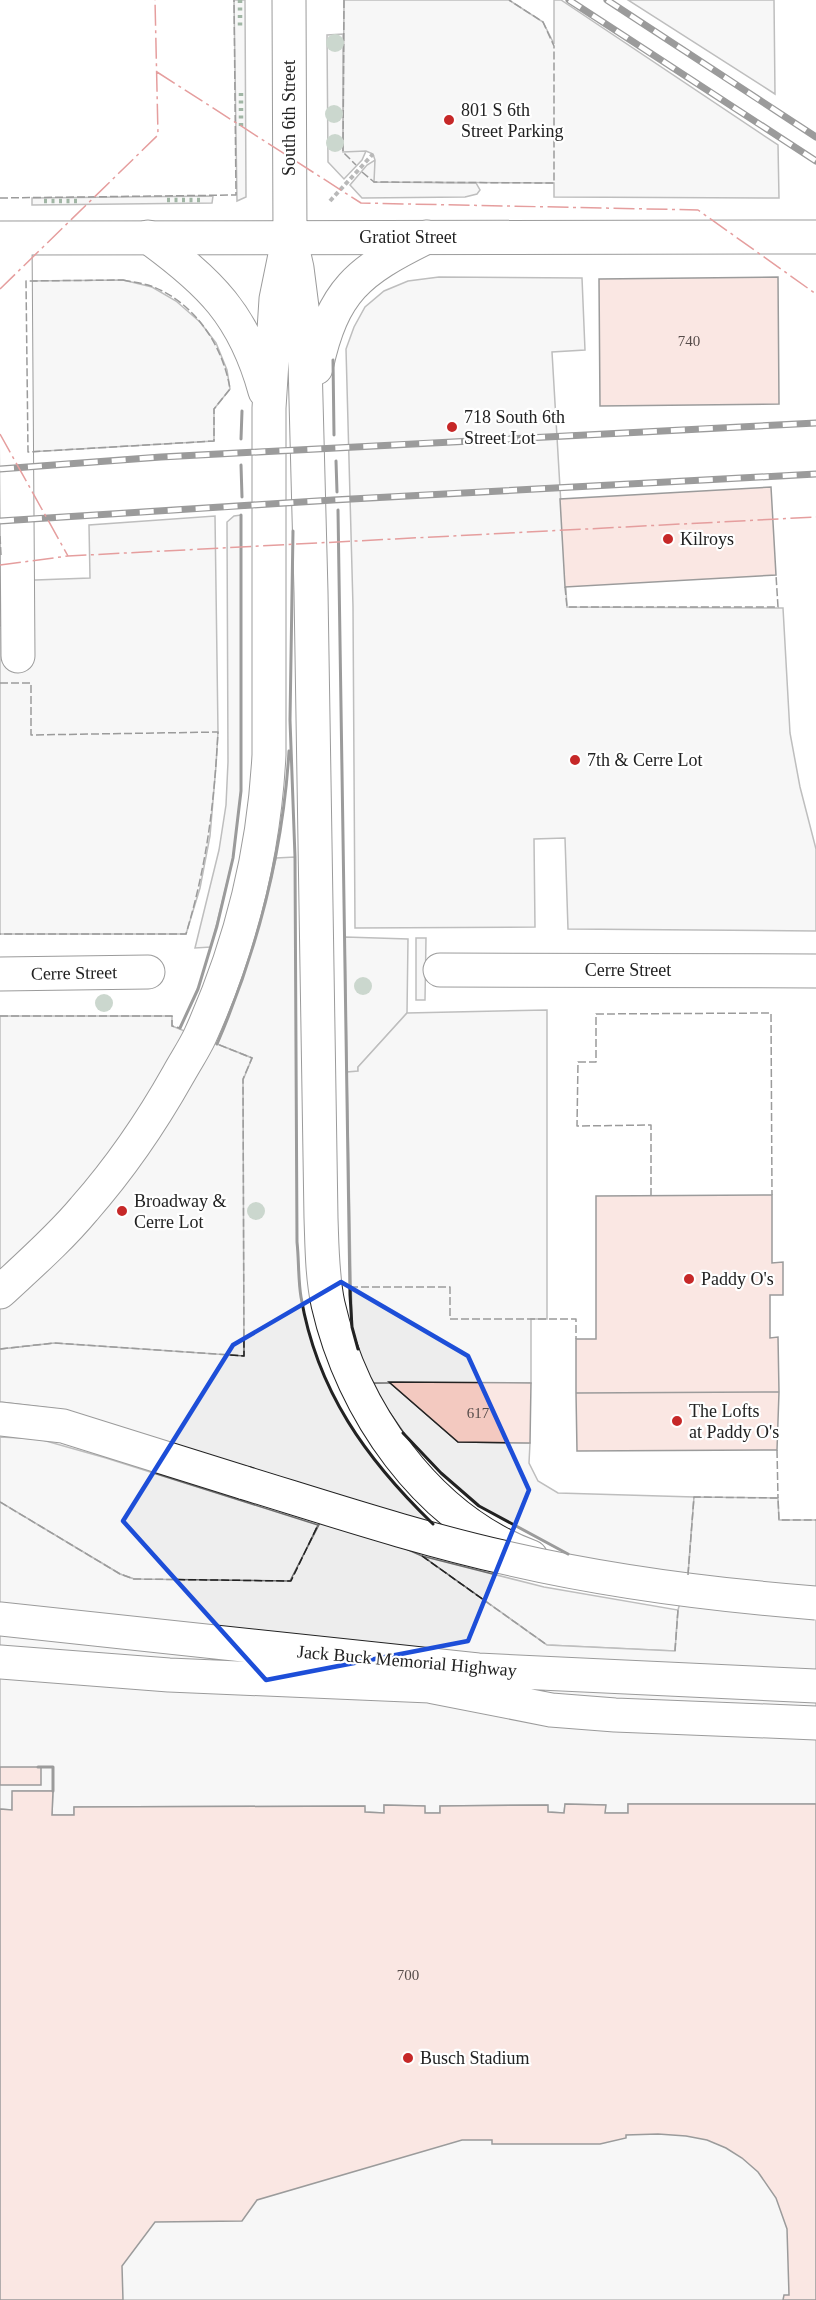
<svg xmlns="http://www.w3.org/2000/svg" width="816" height="2300" viewBox="0 0 816 2300" font-family="'Times New Roman',serif">
	<style>
		.green { fill: #eee; stroke: #6f6f6f; stroke-width: 1.5 }
		.parking { fill: #ededed; stroke: #6f6f6f; stroke-width: 1.5 }
		.building { fill: #f3c9c0; stroke: #222; stroke-width: 1.5 }
		.lines { fill: none; stroke-linecap: round; stroke-linejoin: round }
		.minor-casing { stroke: #222; stroke-width: 35 }
		.highway-casing { stroke: #222; stroke-width: 35 }
		.path { stroke: #646464; stroke-width: 4; stroke-dasharray: 4.5 3; stroke-linecap: butt }
		.minor { stroke: #fff; stroke-width: 33 }
		.highway { stroke: #fff; stroke-width: 33 }
		.rail-casing { stroke: #222; stroke-width: 7 }
		.rail { stroke: #fff; stroke-width: 4.5; stroke-dasharray: 14; stroke-linecap: butt }
		.highway-bridge-casing { stroke: #222; stroke-width: 35; stroke-linecap: butt }
		.highway-bridge { stroke: #fff; stroke-width: 33 }
		.hedge { stroke: #2f5e38; stroke-width: 4.5; stroke-dasharray: 3 4.5; stroke-linecap: butt }
		.fence { stroke: #222; stroke-width: 1.5; stroke-dasharray: 8 3; stroke-linecap: butt }
		.wall { stroke: #222; stroke-width: 3 }
		.power { stroke: #c62828; stroke-width: 1.5; stroke-dasharray: 21 4.5 3 4.5; stroke-linecap: butt }
		.tree { fill: #8da692 }
		.marked { fill: none; stroke: #1d4ed8; stroke-width: 4.5; stroke-linejoin: round }
		.poi-dot { fill: #c62828; stroke: #fff; stroke-width: 2 }
		.labels { text-anchor: middle; dominant-baseline: central; stroke-width: 4.5; stroke-linejoin: round; paint-order: stroke }
		.number-label { font-size: 15px; fill: #564c4a }
		.poi-label { font-size: 18px; fill: #222; stroke: #fff; text-anchor: start }
		.street-label { font-size: 18px; fill: #222; stroke: #fff }
	</style>
	<rect width="100%" height="100%" fill="#fff"/>
	<path class="green" d="M234 0H245L246 197 237 201Z
		M343 34V151H366L362 160 344 179 328 162 327 35Z
		M375 160V182L476 183 480 190 477 194 465 197 362 198 350 185 367 165Z
		M213 196 212 203 32 205V198Z
		M241 515V791L233 858 211 947 195 948 219 850 226 805 228 762 227 522 234 516Z
		M295 857 297 1242C299 1260 298 1279 301 1297 317 1391 366 1459 433 1524L58 1409 0 1402V1349L54 1343 243 1079 252 1058 217 1044C243 984 262 921 276 858Z
		M345 937 408 939 407 1013 358 1067V1072H347Z
		M416 938H426L425 1000H416Z
		M389 1382 458 1442 530 1443 529 1463 538 1481 558 1493 694 1497 688 1575 573 1557 479 1506 441 1473 406 1436 377 1394 372 1383Z
		M0 1437 39 1439 106 1458 318 1525 291 1581 311 1590 134 1579 120 1574 0 1502Z
		M422 1556 544 1587 678 1610 675 1651 547 1645Z
		M12 1791H53L74 1815V1807L425 1806 440 1813V1806L548 1805V1812L564 1813 565 1804 606 1805 628 1813V1804H816V2300H0V1809Z"/>
	<path class="parking" d="M344 0H509L543 22 554 44V0H561L778 145 779 198 554 197V183L374 182 375 160 373 154 366 151 343 152Z
		M628 0H774L775 94Z
		M439 277 582 278 585 350 552 352 567 607 783 608 790 733 800 787 816 849V931L568 929 565 838 534 839 535 927 355 928 353 607 346 349 354 327 365 307 384 291 408 281Z
		M123 280 152 287 176 301 200 322 216 343 227 370 230 389 214 409V441L28 452 26 281Z
		M215 516 218 732 216 766 210 836 200 888 186 934H0V628H8V581L90 578 89 525Z
		M547 1010V1319H531V1383H372L362 1362 352 1327 347 1072 358 1071V1067L407 1013Z
		M0 1016H172V1026L252 1058 243 1080 244 1356 54 1343 0 1349Z
		M694 1497 778 1498 779 1520H816V1804H628V1813H605V1805L565 1804 564 1813 548 1812 547 1805 440 1806V1813H425L424 1806 384 1805V1813L365 1812 364 1806 74 1807V1815H52L53 1791H13L12 1810 0 1809V1502L120 1574 134 1579 290 1581 325 1513 422 1556 547 1645 675 1651 678 1610 688 1575Z"/>
	<path class="building" d="M778 277 779 404 600 406 599 279Z
		M771 487 776 575 565 587 560 499Z
		M0 558 2 626H0Z
		M772 1195V1263L783 1262V1295H770V1338L778 1337 779 1392 576 1393V1339H596V1196Z
		M389 1382 531 1383 530 1443 458 1442Z
		M779 1392 777 1450 577 1451 576 1393Z
		M0 1767H41V1785H0Z
		M12 1791H53L52 1815H74V1807L365 1806V1812L384 1813V1805L425 1806V1813H440V1806L548 1805V1812L564 1813 565 1804 606 1805 605 1813H628V1804H816V2300H783L784 2295H789L787 2229 776 2198 758 2172 742 2158 726 2148 707 2140 686 2136 658 2134 626 2135V2138L600 2144H492V2140H462L257 2200 242 2221 155 2222 122 2266 123 2300H0V1809L12 1810Z"/>
	<g class="lines">
		<defs>
			<path id="minor" d="M289 0 290 237
				M0 238 816 237
				M15 238 18 656
				M440 970 816 971
				M0 974 148 972"/>
			<path id="highway" d="M148 237C210 282 244 315 265 391
				M290 237 297 268 304 323 311 592 321 1218C322 1246 322 1276 328 1304 352 1410 426 1518 531 1557
				M316 368C333 290 358 271 427 237
				M0 1292C29 1265 59 1239 84 1209 120 1168 151 1123 178 1075 185 1062 194 1049 200 1036 240 948 264 851 269 755V408L276 299 286 250
				M0 1419 63 1426 245 1483
				M0 1619 478 1670 816 1686
				M0 1662 169 1675 430 1686
				M429 1686 551 1710 615 1715 816 1723"/>
		</defs>
		<use href="#minor" class="minor-casing"/>
		<use href="#highway" class="highway-casing"/>
		<path class="path" d="M330 201 373 154"/>
		<use href="#minor" class="minor"/>
		<use href="#highway" class="highway"/>
		<defs>
			<path id="rail" d="M569 0 816 161
				M607 0 816 137
				M0 469 161 457 816 423
				M0 521 333 500 816 474"/>
		</defs>
		<use href="#rail" class="rail-casing"/>
		<use href="#rail" class="rail"/>
		<defs>
			<path id="highway-bridge" d="M245 1483C333 1510 421 1539 511 1559 611 1582 714 1595 816 1603"/>
		</defs>
		<use href="#highway-bridge" class="highway-bridge-casing"/>
		<use href="#highway-bridge" class="highway-bridge"/>
		<path class="hedge" d="M240 0V26
			M241 93V126
			M167 200H200
			M44 201H77"/>
		<path class="fence" d="M344 0 343 152 356 165
			M362 172 374 182 554 183V46L543 22 509 0
			M0 198 236 195 234 0
			M123 280C132 282 142 283 151 286 194 302 223 345 230 389L214 409V441L28 452 26 281Z
			M0 536 1 555
			M565 587 567 607H778L776 575
			M0 683H31V735L218 732C214 805 207 864 186 934H0
			M0 1016H172V1026L180 1028
			M651 1196V1125L577 1126 578 1062H596V1014L771 1013 772 1195
			M350 1287H450V1319H576V1339
			M0 1349 54 1343 244 1356 243 1079 252 1058 217 1044
			M777 1450 778 1498
			M0 1502 120 1574 134 1579 291 1581 318 1525
			M422 1556 547 1645
			M688 1575 694 1497 778 1498 779 1520H816
			M675 1651 678 1610"/>
		<path class="wall" d="M333 360 334 435
			M241 439 242 411
			M336 461 337 492
			M241 465 242 497
			M338 510 350 1295 352 1327 358 1349
			M293 531 290 720 295 857 297 1242C299 1260 298 1279 301 1297 317 1391 366 1459 433 1524
			M180 1028 198 989 217 926 233 858 241 791V515
			M217 1044C257 951 283 852 289 751
			M403 1433 441 1473 479 1506 568 1554
			M38 1767H53V1791"/>
		<path class="power" d="M157 72 361 203 698 210 816 294
			M0 289 158 135 155 0
			M0 434 68 556
			M0 565 68 556 816 517"/>
	</g>
	<g class="tree">
		<circle cx="335" cy="43" r="9"/>
		<circle cx="334" cy="114" r="9"/>
		<circle cx="335" cy="143" r="9"/>
		<circle cx="363" cy="986" r="9"/>
		<circle cx="104" cy="1003" r="9"/>
		<circle cx="256" cy="1211" r="9"/>
	</g>
	<path d="M0 0H816V2300H0ZM341 1282 468 1356 529 1490 468 1641 266 1680 123 1521 233 1345Z" fill="#fff" fill-opacity=".55" fill-rule="evenodd"/>
	<path class="marked" d="M341 1282 468 1356 529 1490 468 1641 266 1680 123 1521 233 1345Z"/>
	<g class="poi-dot">
		<circle cx="449" cy="120" r="6"/>
		<circle cx="452" cy="427" r="6"/>
		<circle cx="668" cy="539" r="6"/>
		<circle cx="575" cy="760" r="6"/>
		<circle cx="122" cy="1211" r="6"/>
		<circle cx="689" cy="1279" r="6"/>
		<circle cx="677" cy="1421" r="6"/>
		<circle cx="408" cy="2058" r="6"/>
	</g>
	<g class="labels">
		<g class="number-label">
			<text x="689" y="341">740</text>
			<text x="478" y="1413">617</text>
			<text x="408" y="1975">700</text>
		</g>
		<g class="poi-label">
			<text x="461" y="110">801 S 6th<tspan x="461" dy="21">Street Parking</tspan></text>
			<text x="464" y="417">718 South 6th<tspan x="464" dy="21">Street Lot</tspan></text>
			<text x="680" y="539">Kilroys</text>
			<text x="587" y="760">7th &amp; Cerre Lot</text>
			<text x="134" y="1201">Broadway &amp;<tspan x="134" dy="21">Cerre Lot</tspan></text>
			<text x="701" y="1279">Paddy O's</text>
			<text x="689" y="1411">The Lofts<tspan x="689" dy="21">at Paddy O's</tspan></text>
			<text x="420" y="2058">Busch Stadium</text>
		</g>
		<g class="street-label">
			<text transform="translate(289 118) rotate(-90)">South 6th Street</text>
			<text x="408" y="237">Gratiot Street</text>
			<text x="628" y="970">Cerre Street</text>
			<text transform="translate(74 973) rotate(-1)">Cerre Street</text>
			<text transform="translate(407 1661) rotate(5)">Jack Buck Memorial Highway</text>
		</g>
	</g>
</svg>
